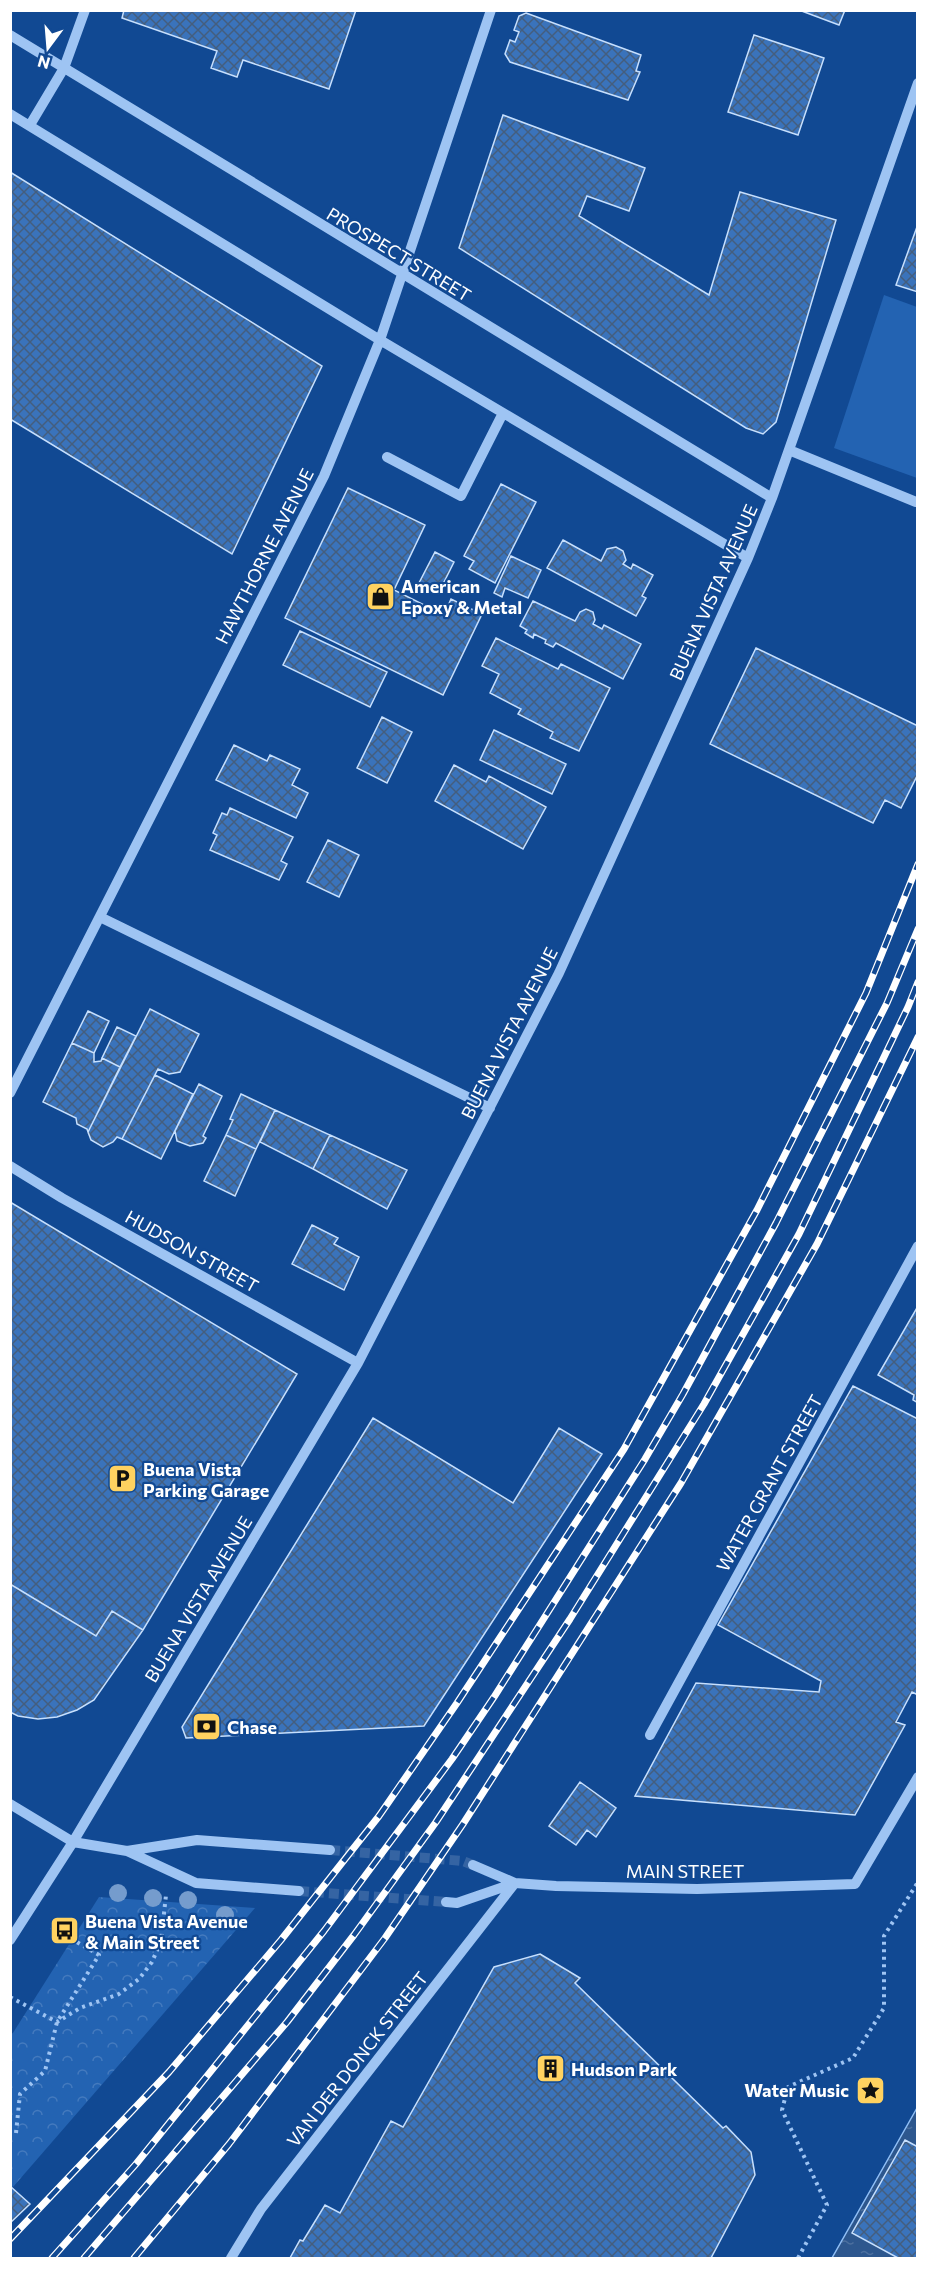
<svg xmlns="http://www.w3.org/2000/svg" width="928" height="2269" viewBox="0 0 928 2269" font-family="Commissioner,sans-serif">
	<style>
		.park { fill: url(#park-crowns) }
		.garden { fill: #2363b2 }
		.water { fill: url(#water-ripples); stroke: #90bff6; stroke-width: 1.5 }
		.building { fill: url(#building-cross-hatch); stroke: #c6dffd; stroke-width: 1.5 }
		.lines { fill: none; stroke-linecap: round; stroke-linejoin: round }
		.minor-tunnel { stroke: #3564a3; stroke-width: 10; stroke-dasharray: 10 5; stroke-linecap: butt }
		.path { stroke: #9ec4f3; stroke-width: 4; stroke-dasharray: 3 4.5; stroke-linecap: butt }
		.minor { stroke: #9ec4f3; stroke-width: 10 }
		.rail-casing { stroke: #fff; stroke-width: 7 }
		.rail { stroke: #114993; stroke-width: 4.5; stroke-dasharray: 14; stroke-linecap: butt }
		.tree { fill: #759ccd }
		.labels { text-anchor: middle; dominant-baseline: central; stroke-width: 4.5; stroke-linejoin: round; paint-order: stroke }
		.street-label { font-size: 18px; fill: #fff; stroke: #114993 }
		.poi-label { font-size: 18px; font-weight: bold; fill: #fff; stroke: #114993; text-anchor: start }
	</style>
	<defs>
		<pattern id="park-crowns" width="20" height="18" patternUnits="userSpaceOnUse" patternTransform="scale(1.5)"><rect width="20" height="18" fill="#2363b2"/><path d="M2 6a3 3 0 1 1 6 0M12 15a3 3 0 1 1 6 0" fill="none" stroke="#447abe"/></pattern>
		<pattern id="water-ripples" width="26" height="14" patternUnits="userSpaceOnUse" patternTransform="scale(1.5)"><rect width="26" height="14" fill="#2d578e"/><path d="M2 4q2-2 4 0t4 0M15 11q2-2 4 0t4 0" fill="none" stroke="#4c709f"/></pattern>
		<pattern id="building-cross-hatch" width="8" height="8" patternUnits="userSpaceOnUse" patternTransform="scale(1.5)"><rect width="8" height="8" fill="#3a73bb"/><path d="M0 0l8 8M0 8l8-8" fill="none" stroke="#445e7e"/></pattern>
	</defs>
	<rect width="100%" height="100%" fill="#114993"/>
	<path class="park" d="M99 1897 255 1908 13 2187 10 2186 11 2036Z"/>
	<path class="garden" d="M884 295 917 307V478L834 448Z"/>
	<path class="water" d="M917 2108V2258H832Z"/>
	<path class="building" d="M124 10H356L329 89 243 60 237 77 211 68 217 51 122 18Z
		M799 10H845L839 25Z
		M526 13 641 55 636 71 640 72 628 100 510 62 505 54 510 40 515 42 519 32 514 30 519 16Z
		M754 35 824 58 798 135 728 112Z
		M503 115 645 168 629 211 587 196 579 216 709 295 740 192 836 220 776 422 763 434 746 428 459 248Z
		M10 172 322 366 232 554 10 419Z
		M918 224V292L896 285Z
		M501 484 536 502 495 583 469 569 474 561 464 556Z
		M348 488 425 525 394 590 444 615 451 599 482 614 443 695 285 618Z
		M563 540 601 561 607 549 616 547 623 551 626 560 623 564 631 569 633 564 653 575 642 596 646 598 636 616 547 568Z
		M435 552 454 562 438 594 419 583Z
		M511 556 541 570 528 598 505 588 502 597 494 593Z
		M533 601 575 621 580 612 586 609 593 612 595 620 593 624 602 629 604 625 641 644 623 679 556 643 553 647 545 643 546 640 534 634 533 638 525 633 527 630 520 626Z
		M300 631 387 672 370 707 283 665Z
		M496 638 558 669 561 664 610 688 579 751 550 738 553 732 518 714 521 709 490 693 499 674 482 666Z
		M756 648 918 726V774L901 808 885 800 873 823 710 744Z
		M382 717 412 732 387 783 357 768Z
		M494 730 566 764 552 794 480 760Z
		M234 745 267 761 270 755 300 769 292 785 308 793 296 818 216 780Z
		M454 765 486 782 489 776 546 807 523 849 435 801Z
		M230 808 293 837 281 861 287 864 279 880 210 850 217 835 213 833 222 813 227 815Z
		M328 840 359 855 339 897 307 882Z
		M150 1009 199 1034 180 1072 169 1074 158 1069 122 1139 117 1137 113 1142 103 1147 91 1140 88 1132Z
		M88 1011 109 1021 94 1053 72 1043Z
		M117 1027 136 1036 120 1067 102 1058Z
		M72 1043 94 1053V1062L101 1061 102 1058 120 1067 88 1132 87 1129 77 1124 76 1118 43 1102Z
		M155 1075 193 1094 161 1159 122 1139Z
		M199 1084 222 1096 203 1136 206 1138 203 1143 190 1146 177 1141 175 1131Z
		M241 1094 275 1110 256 1149 226 1135 233 1120 230 1119Z
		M275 1110 330 1135 313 1169 260 1142Z
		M226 1135 256 1149 235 1196 204 1181Z
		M330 1135 407 1170 387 1209 313 1169Z
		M10 1202 297 1374 143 1630 112 1611 96 1636 10 1584Z
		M312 1225 338 1238 334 1244 359 1257 344 1290 292 1264Z
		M918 1306V1403L913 1400 914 1395 878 1375Z
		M853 1386 918 1419V1695L912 1692 896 1722 905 1725 855 1815 635 1796 696 1683 819 1692 821 1681 718 1625Z
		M373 1418 513 1503 559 1428 602 1454 424 1726 186 1738 182 1727Z
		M10 1584 96 1636 112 1611 143 1630 94 1700 77 1710 57 1717 38 1719 18 1716 10 1712Z
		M580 1782 616 1808 596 1837 587 1830 576 1845 549 1826Z
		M540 1954 580 1978 575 1983 723 2128 726 2126 751 2152 755 2175 711 2258H290L300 2240 303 2241 325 2205 340 2213 391 2121 403 2127 494 1967Z
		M905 2140 918 2147V2258H898L852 2233Z
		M10 2186 30 2204 10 2223Z"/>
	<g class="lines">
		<path class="minor-tunnel" d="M330 1850 463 1861 473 1865
			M299 1891 446 1902"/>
		<path class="path" d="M10 1997 57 2022 80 2008 119 1994 139 1979 152 1962 161 1941 166 1895
			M16 2133 20 2094 45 2071 57 2022 99 1955 49 1926
			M798 2258 827 2205 782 2110 788 2087 853 2058 884 2008V1936L918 1882"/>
		<path class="minor" d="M10 35 772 498
			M10 114 380 340 748 558
			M30 125 64 68 85 10
			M789 450 916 502
			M387 457 461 496 503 413
			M100 917 490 1108
			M10 1093 324 476 380 340 491 10
			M10 1166 62 1198 358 1363
			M650 1735 918 1246
			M10 1804 73 1842 127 1851 196 1883 299 1891
			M127 1851 197 1840 330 1850
			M473 1865 515 1883 556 1886 697 1889 855 1884 918 1777
			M446 1902 457 1903 515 1883
			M10 1940 73 1842 358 1363 559 973 748 558 772 498 918 83
			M231 2258 261 2209 515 1883"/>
		<defs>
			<path id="rail" d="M10 2239 169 2072 281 1940 379 1816 457 1703 624 1449 757 1210 866 993 918 864
				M52 2258 136 2164 324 1931 452 1759 494 1697 645 1459 683 1394 776 1223 887 1003 918 929
				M84 2258 287 2022 354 1935 436 1822 570 1619 704 1404 799 1234 908 1007 918 982
				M134 2258 229 2144 385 1938 463 1824 681 1483 817 1244 918 1037"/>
		</defs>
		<use href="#rail" class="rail-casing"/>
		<use href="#rail" class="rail"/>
	</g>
	<g class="tree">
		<circle cx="118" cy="1893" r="9"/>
		<circle cx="153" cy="1898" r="9"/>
		<circle cx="188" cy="1900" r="9"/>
		<circle cx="225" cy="1915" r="9"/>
	</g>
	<defs>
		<symbol id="shop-square" viewBox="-11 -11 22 22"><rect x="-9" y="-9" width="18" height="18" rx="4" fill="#ffd260" stroke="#114993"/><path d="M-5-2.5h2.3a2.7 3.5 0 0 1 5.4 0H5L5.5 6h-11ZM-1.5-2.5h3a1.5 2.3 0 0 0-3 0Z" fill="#111"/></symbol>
		<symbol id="parking-square" viewBox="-11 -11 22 22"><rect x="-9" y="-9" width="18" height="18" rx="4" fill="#ffd260" stroke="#114993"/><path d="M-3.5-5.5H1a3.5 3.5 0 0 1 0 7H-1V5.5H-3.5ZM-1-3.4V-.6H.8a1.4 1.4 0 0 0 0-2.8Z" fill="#111"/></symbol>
		<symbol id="bank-square" viewBox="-11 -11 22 22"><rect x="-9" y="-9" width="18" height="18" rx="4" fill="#ffd260" stroke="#114993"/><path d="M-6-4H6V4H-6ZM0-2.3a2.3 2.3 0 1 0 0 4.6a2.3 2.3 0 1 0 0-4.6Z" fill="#111"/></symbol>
		<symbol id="bus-square" viewBox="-11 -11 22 22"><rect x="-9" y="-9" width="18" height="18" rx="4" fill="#ffd260" stroke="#114993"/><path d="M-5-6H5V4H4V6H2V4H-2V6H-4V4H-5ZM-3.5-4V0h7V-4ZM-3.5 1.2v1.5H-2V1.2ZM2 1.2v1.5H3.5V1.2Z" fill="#111"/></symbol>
		<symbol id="building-square" viewBox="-11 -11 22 22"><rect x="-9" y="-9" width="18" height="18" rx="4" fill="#ffd260" stroke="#114993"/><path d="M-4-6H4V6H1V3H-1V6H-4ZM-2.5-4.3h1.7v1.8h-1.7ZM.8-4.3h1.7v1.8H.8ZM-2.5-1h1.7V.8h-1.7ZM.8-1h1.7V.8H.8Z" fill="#111"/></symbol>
		<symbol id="sight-square" viewBox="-11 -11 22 22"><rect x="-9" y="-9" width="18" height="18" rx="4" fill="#ffd260" stroke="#114993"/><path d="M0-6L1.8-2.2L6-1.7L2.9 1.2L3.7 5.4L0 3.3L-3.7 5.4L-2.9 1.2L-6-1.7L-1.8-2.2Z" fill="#111"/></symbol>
	</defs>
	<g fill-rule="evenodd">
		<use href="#shop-square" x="364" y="580" width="33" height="33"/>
		<use href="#parking-square" x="106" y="1462" width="33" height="33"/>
		<use href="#bank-square" x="190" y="1710" width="33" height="33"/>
		<use href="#bus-square" x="48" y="1914" width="33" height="33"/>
		<use href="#building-square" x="534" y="2052" width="33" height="33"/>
		<use href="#sight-square" x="854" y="2074" width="33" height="33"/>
	</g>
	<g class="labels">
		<g class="street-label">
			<text transform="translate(399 254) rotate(31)">PROSPECT STREET</text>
			<text transform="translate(264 556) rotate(-63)">HAWTHORNE AVENUE</text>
			<text transform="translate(713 592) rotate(-66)">BUENA VISTA AVENUE</text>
			<text transform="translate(509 1033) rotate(-63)">BUENA VISTA AVENUE</text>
			<text transform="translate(192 1251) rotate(29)">HUDSON STREET</text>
			<text transform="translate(769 1483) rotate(-61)">WATER GRANT STREET</text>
			<text transform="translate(198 1599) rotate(-59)">BUENA VISTA AVENUE</text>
			<text x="685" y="1871">MAIN STREET</text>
			<text transform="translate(357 2059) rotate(-52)">VAN DER DONCK STREET</text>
		</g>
		<g class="poi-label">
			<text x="401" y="586">American<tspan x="401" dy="21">Epoxy &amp; Metal</tspan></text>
			<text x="143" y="1469">Buena Vista<tspan x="143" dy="21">Parking Garage</tspan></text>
			<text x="227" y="1727">Chase</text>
			<text x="85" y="1921">Buena Vista Avenue<tspan x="85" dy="21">&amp; Main Street</tspan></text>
			<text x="571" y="2069">Hudson Park</text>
			<text x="849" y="2090" text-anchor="end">Water Music</text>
		</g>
	</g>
	<rect width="928" height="2269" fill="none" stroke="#ffffff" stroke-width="24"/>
	<g transform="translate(48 48) rotate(196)" stroke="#114993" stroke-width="4.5" paint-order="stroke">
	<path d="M0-4.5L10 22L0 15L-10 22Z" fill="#ffffff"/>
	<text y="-9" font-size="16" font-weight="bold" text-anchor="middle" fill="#ffffff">N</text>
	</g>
</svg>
